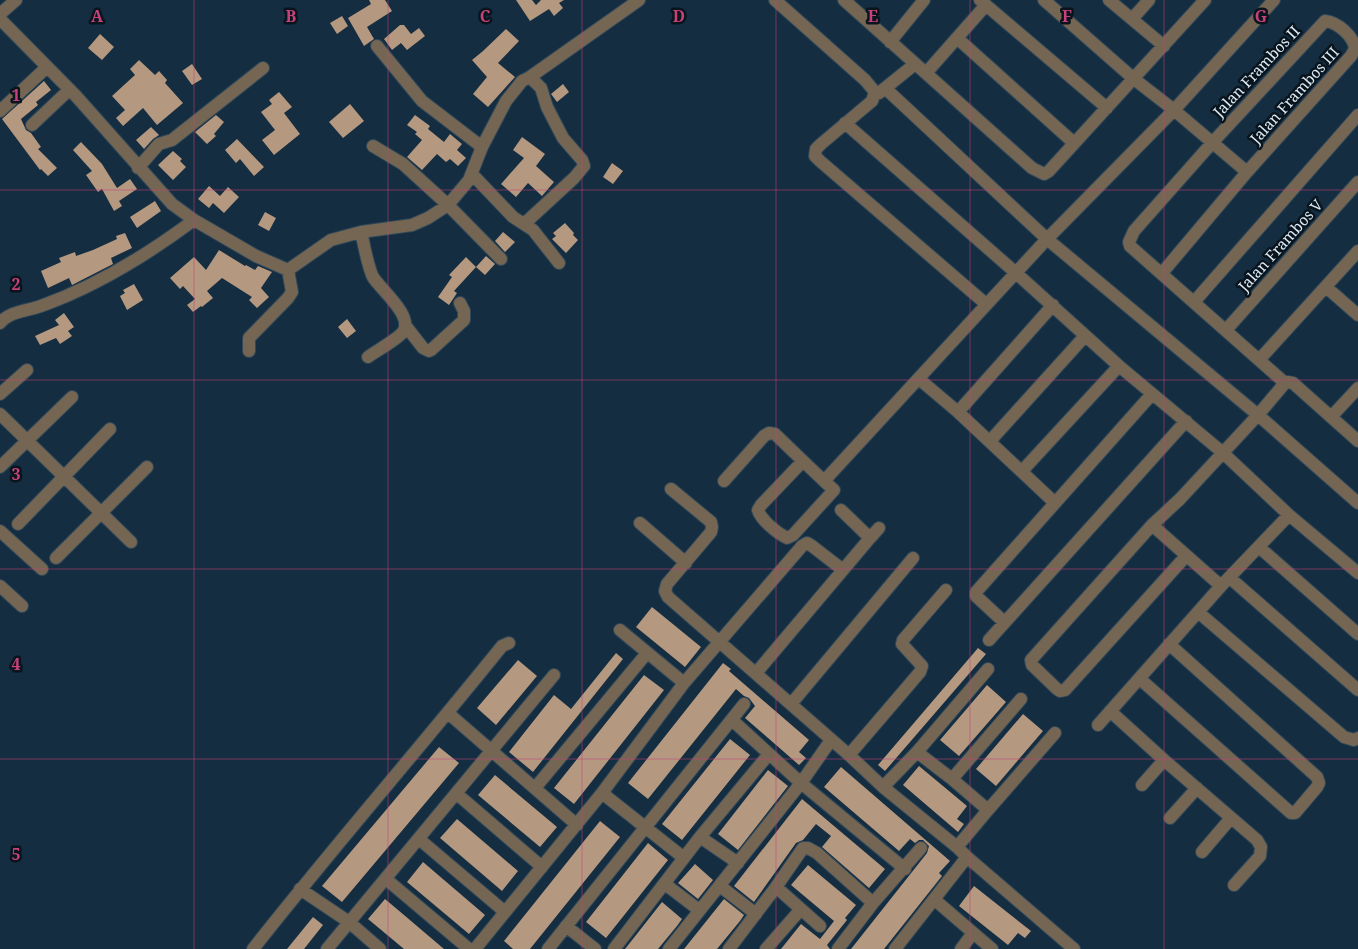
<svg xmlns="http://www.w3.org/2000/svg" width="1358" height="949" viewBox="0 0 1358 949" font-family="'Noto Serif',serif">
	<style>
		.building { fill: #b49880 }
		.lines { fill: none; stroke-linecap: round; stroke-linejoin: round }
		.minor-casing { stroke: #30485a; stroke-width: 14 }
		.tertiary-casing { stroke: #30485a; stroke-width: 14 }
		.minor { stroke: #746653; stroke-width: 12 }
		.tertiary { stroke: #746653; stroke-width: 12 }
		.grid { fill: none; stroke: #c7427a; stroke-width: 1; stroke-opacity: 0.55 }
		.labels { text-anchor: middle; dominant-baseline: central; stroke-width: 5; stroke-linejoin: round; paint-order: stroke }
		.street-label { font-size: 15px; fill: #dcebf7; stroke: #09141d }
		.grid-label { font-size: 16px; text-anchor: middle; font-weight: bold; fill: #c7427a; stroke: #09141d; stroke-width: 5; stroke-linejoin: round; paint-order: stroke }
	</style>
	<rect width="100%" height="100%" fill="#142d40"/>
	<path class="building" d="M369 0H385L392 11 367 27 374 39 364 46 348 18 371 4Z
		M516 0H532L536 5 541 0H564L559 3 563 8 554 16 549 9 530 21Z
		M342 16 348 26 337 34 330 23Z
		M400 25H404L411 34 419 28 425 36 407 50 401 43 392 50 384 39Z
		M506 29 519 41 498 63 515 77 488 107 473 94 487 77 472 60 483 51Z
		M100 34 114 47 102 60 88 48Z
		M139 60 155 75 159 71 167 80 165 83 183 103 157 125 143 108 123 126 116 118 125 110 112 96 135 75 130 69Z
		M192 64 202 79 192 85 182 71Z
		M44 81 51 90 36 102 38 105 21 119 26 130 31 133 41 147 38 149 57 168 48 176 41 169 40 170 2 119Z
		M563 84 569 92 557 102 551 94Z
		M279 92 292 107 284 113 300 134 274 155 262 140 275 130 261 112 272 104 269 100Z
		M350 104 364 121 343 138 329 122Z
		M216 115 224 122 214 134 216 136 207 144 195 132Z
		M415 115 430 126 428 129 444 142 450 134 462 144 457 150 466 158 458 166 450 159 446 162 437 154 422 170 407 157 422 140 415 134 417 132 407 125Z
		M151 127 159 135 153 139 144 149 136 140Z
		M522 137 545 154 536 166 554 182 542 196 528 183 516 197 501 184 524 158 513 150Z
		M237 139 264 167 254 176 240 159 236 163 225 150Z
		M81 142 102 164 117 188 130 179 137 189 119 201 122 206 114 211 102 189 98 192 86 175 92 171 73 150Z
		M173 151 182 159 180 161 186 167 173 180 158 165Z
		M612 163 623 171 613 184 603 177Z
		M209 186 220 196 228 187 239 197 224 213 213 203 209 208 198 199Z
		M155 201 161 211 137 228 130 217Z
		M265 212 276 218 269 231 258 225Z
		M565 223 574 233 573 235 578 240 566 253 552 239 556 236 553 233Z
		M503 232 515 242 505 252 495 241Z
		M125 233 132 248 111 258 113 264 72 285 69 278 48 288 41 271 61 262 59 258 75 252 76 256 93 250 117 239 116 236Z
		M219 250 245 266 246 265 255 270 258 266 272 272 261 288 269 297 257 308 249 300 252 297 222 278 207 291 213 298 202 307 201 306 193 312 187 305 195 299 183 286 180 289 170 278 194 257 206 270Z
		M486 256 495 264 485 275 476 267Z
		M466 257 476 267 454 291 457 293 449 305 438 297 452 277 449 275Z
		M134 284 143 300 127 310 120 296 125 293 123 290Z
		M64 313 74 327 68 331 72 336 60 344 56 338 40 345 35 336 59 325 55 320Z
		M347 319 356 331 347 338 338 327Z
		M652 607 701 647 685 667 636 627Z
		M978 648 986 654 885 771 878 765Z
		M616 653 623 659 533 772 509 752 554 695 571 709Z
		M518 660 537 676 496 725 477 708Z
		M723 663 731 669 729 671 809 740 799 752 806 758 799 765 745 718 755 706 749 698 744 696 736 689 648 799 628 783Z
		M644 675 664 690 574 804 554 788Z
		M987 685 1006 702 959 756 940 740Z
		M1023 714 1043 731 996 786 976 769Z
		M730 739 750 755 682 840 662 824Z
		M439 747 459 763 342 902 322 886Z
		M919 766 967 806 957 819 964 824 958 832 903 785Z
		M841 767 950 861 939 873 942 876 884 949H851L927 853 929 846 923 840H919L915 843 910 839 899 851 824 787Z
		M768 770 788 786 738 850 718 834Z
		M495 775 557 827 540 847 478 795Z
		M802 799 885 869 869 888 822 847 831 836 816 824 803 840 796 843 754 902 734 886Z
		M457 819 518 871 502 891 440 838Z
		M600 821 620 837 530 949H513L504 941Z
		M648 843 668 860 606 938 586 922Z
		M423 862 485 915 469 934 407 882Z
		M695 864 713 880 698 899 678 883Z
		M808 865 856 905 845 918 847 920 827 945 830 949H781L801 924 820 939 834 921 791 885Z
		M974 886 1031 931 1025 938 1018 933 1008 945 959 906Z
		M385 899 404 915 444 949H404L368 919Z
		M724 899 744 915 740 921 717 949H684Z
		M662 902 682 919 677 926 658 949H625Z
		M313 917 323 925 304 949H287Z"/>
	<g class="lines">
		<defs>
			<path id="minor" d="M775 0 865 80 875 92 872 101 821 144 816 149 815 156 820 161 986 304
				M844 0 1032 168 1044 174 1049 171 1205 0
				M980 0 1107 108
				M1044 0 1134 79 1174 110 1247 172
				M1109 0 1164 46
				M1274 0 1174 110 1047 239 1258 415 1358 503
				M0 19 76 96 172 204 194 220 256 256 288 270 331 240 361 232 412 225 428 218 448 205 469 180 482 147 506 101 522 81 530 77 639 0
				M1132 19 1149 0
				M957 38 1074 143
				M890 42 924 0
				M377 46 422 101 482 147
				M926 73 986 5
				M879 93 915 64
				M0 111 47 67
				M845 123 1016 273 1119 366 1222 452 1289 515 1358 573
				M32 125 69 90
				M373 146 403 164 448 205 501 259
				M138 168 159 144 172 140 263 68
				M472 174 513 217 533 230 559 263
				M524 224 574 178 584 166 582 160 563 138 547 107 541 88 530 77
				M361 232C364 244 368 268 373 277 381 290 414 316 403 332 398 339 376 351 368 357
				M1162 273 1247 172 1351 56 1355 49C1354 36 1337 22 1325 21L1212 143 1134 231 1129 242 1130 246 1285 383
				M1326 287 1358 315
				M1194 302 1358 115
				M0 323C10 311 27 311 41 306 97 286 147 255 194 220
				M405 325 423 348 429 351 431 350 464 320V311L460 303
				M1226 330 1358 182
				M249 351V338L288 298 292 292 288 270
				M1259 360 1358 251
				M919 379 958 412 1054 502
				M0 394 27 370
				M958 412 1053 305
				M0 414 131 542
				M1331 417 1358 388
				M990 441 1085 336
				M0 467 72 397
				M1022 471 1119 366
				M724 481 764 436 769 433 775 434 803 461
				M824 481 803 461 761 505 758 510C761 520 777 533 787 538L793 535 834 490 824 481 1047 239 885 88
				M671 489 711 522 712 527 711 532 667 584 665 591 668 597 849 755 883 787 957 847 967 857 895 949
				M640 523 686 563
				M18 524 110 429
				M1152 525 1031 660 1032 665 1057 689 1060 691 1065 690 1186 556
				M0 531 42 569
				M870 538 879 528
				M1259 547 1358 634
				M56 558 147 467
				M1230 578 1358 690
				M0 586 22 606
				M1221 586 1152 525 1180 499 1258 415 1285 383 1288 382 1293 383 1358 441
				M1198 612 1344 737 1354 740 1358 738
				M1004 622 976 596V592L1152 394
				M620 630 684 683
				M989 640 1186 421
				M756 673 870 538 841 510
				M1140 679 1291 813H1295L1317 787 1319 783 1317 777 1169 644
				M791 704 913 558
				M1110 711 1164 760 1257 840 1261 847 1260 856 1234 885
				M448 713 577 825
				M732 720 801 783 905 869
				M1098 725 1221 586 1289 515
				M917 752 952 779 988 810 1055 733
				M849 755 920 672 922 666 902 644 903 640 946 590
				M952 779 1021 699
				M1142 785 1164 760
				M883 787 917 752 988 669
				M535 788 647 653
				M602 793 684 858
				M457 794 542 867
				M1170 818 1197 788
				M700 837 738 863
				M419 839 505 912
				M957 847 988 810
				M1202 852 1231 818
				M967 857 1074 949
				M386 879 469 949
				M665 884 699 910
				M720 886 756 914
				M776 887 820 926
				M300 889 349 922 380 949
				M935 900 992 949
				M566 926 595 949
				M253 949C334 846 420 748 502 646L509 643
				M327 949 554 675
				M475 949 602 793 684 683 802 546 807 543 812 546 843 570
				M548 949 744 704
				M614 949 700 837 769 754
				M669 949 801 783 831 740
				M729 949 776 887 803 848H808L817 853 873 903
				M766 949 801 909
				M838 949 873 903 921 848
				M961 949 973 933"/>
			<path id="tertiary" d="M0 14 16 0"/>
		</defs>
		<use href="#minor" class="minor-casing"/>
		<use href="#tertiary" class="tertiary-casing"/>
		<use href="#minor" class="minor"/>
		<use href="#tertiary" class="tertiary"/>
	</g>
	<path class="grid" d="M194 0V949M388 0V949M582 0V949M776 0V949M970 0V949M1164 0V949M0 190H1358M0 380H1358M0 569H1358M0 759H1358"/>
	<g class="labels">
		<g class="street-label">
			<text transform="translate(1256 71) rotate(-47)">Jalan Frambos II</text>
			<text transform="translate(1294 95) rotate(-48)">Jalan Frambos III</text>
			<text transform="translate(1280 245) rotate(-48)">Jalan Frambos V</text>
		</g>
	</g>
	<g class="grid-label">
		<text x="97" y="22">A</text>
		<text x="291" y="22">B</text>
		<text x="485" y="22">C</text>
		<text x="679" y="22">D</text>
		<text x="873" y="22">E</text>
		<text x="1067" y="22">F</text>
		<text x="1261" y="22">G</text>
		<text x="16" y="101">1</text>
		<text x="16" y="290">2</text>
		<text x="16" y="480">3</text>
		<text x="16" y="670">4</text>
		<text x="16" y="860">5</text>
	</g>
</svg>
